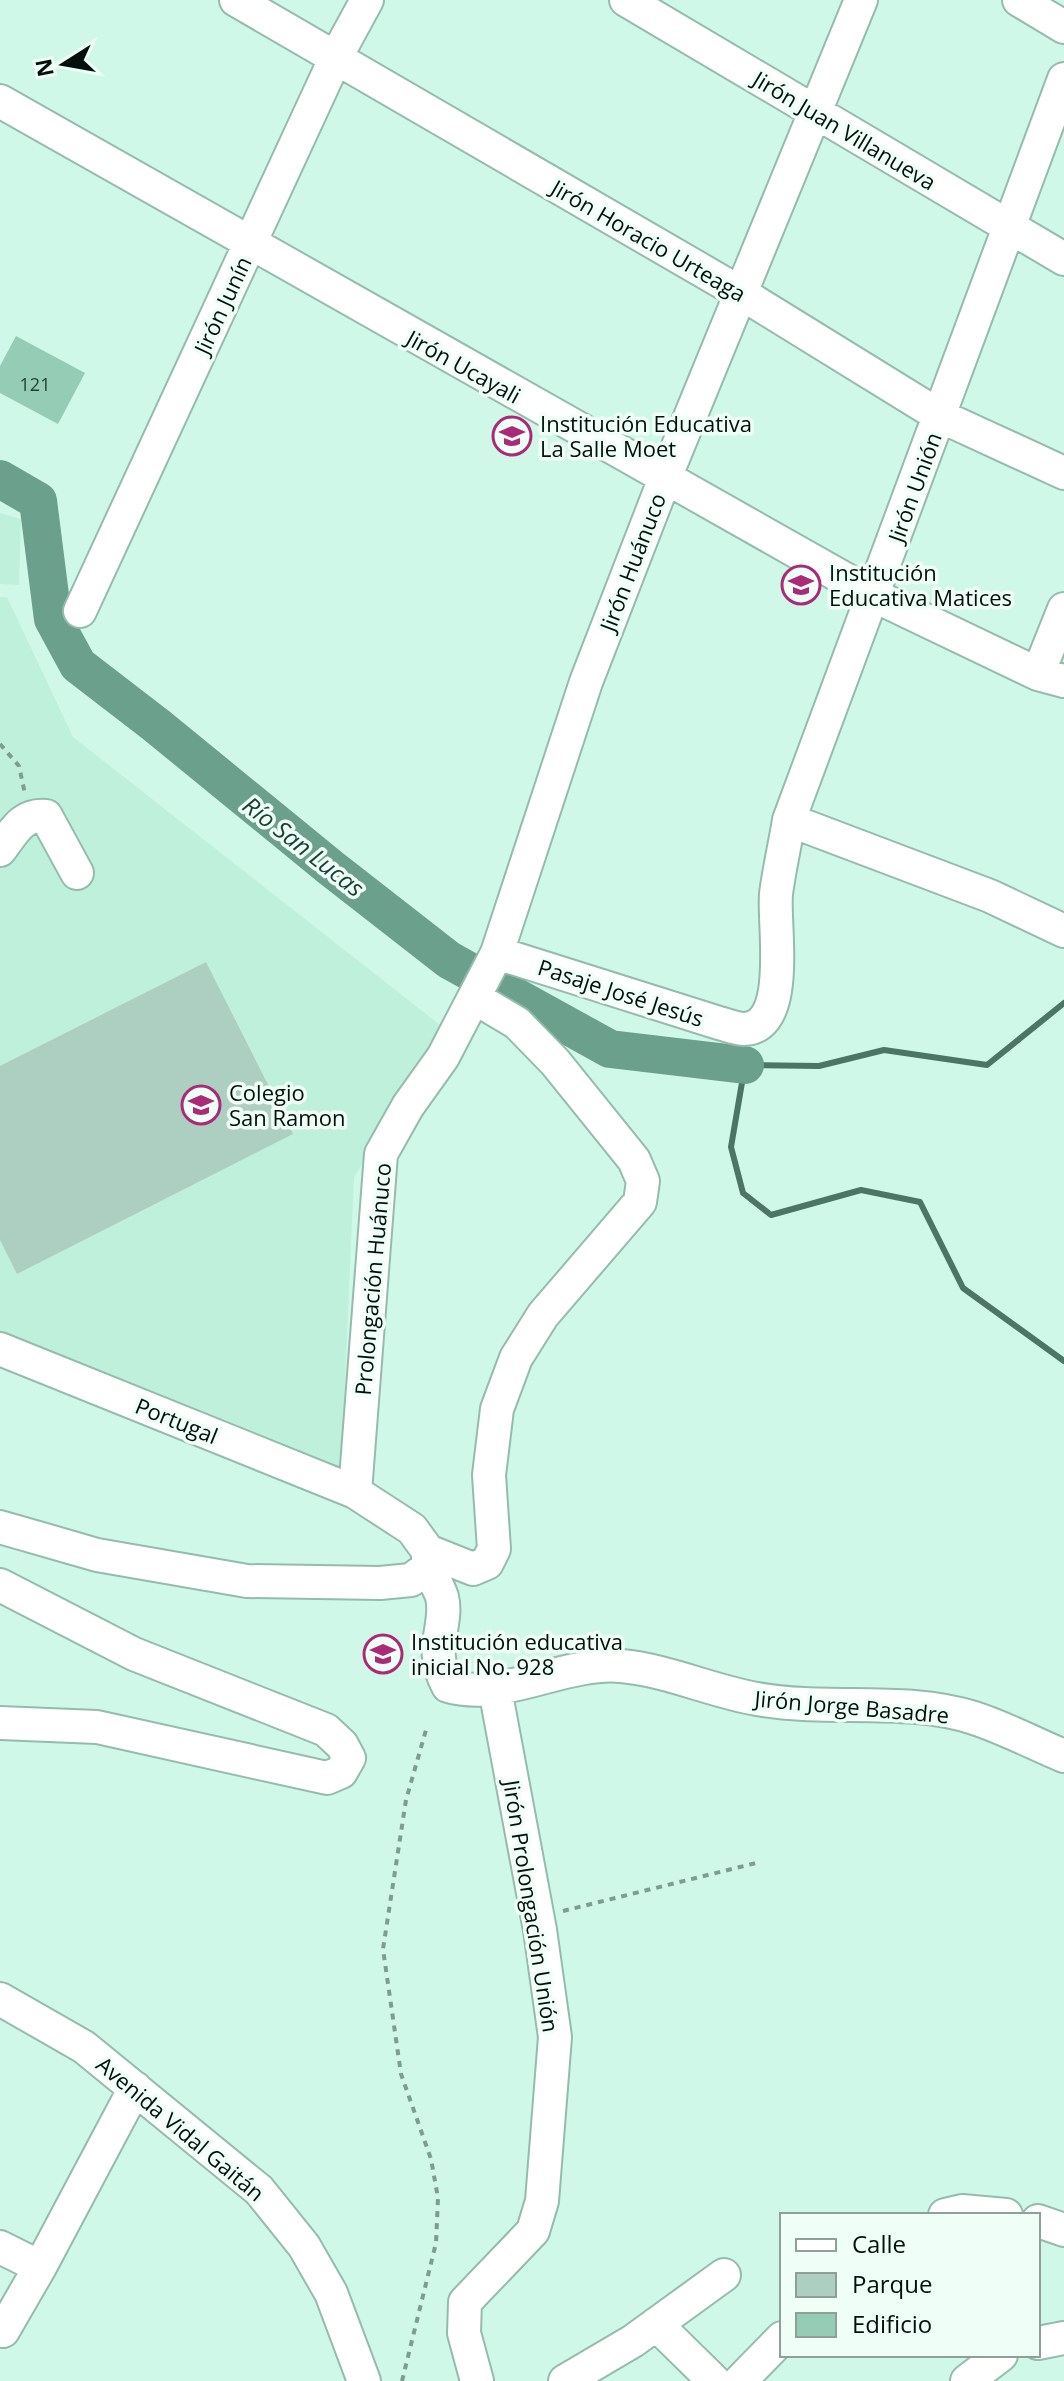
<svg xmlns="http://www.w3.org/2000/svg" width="1064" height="2381" viewBox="0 0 1064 2381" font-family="'Open Sans',sans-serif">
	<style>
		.built { fill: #bff0dc }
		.green { fill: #adcfc1 }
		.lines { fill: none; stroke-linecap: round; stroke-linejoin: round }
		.stream { stroke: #4b7565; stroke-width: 6 }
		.river { stroke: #6aa08c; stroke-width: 38 }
		.building { fill: #94ccb6 }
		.minor-casing { stroke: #95bbac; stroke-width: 36 }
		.path { stroke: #7f9c91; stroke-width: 4; stroke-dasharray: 6 6; stroke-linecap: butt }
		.minor { stroke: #fff; stroke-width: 32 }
		.labels { text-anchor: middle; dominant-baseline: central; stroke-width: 7; stroke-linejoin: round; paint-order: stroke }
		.number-label { font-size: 18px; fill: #273f36 }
		.street-label { font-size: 22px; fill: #03100b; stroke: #effff8 }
		.poi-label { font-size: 22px; fill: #03100b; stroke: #effff8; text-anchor: start }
		.water-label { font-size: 24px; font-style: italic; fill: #154435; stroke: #effff8 }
	</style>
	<rect width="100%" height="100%" fill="#d0f8e8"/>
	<path class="built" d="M0 513 21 519 19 585 0 584Z
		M0 597H7L73 737 449 1032 354 1177 341 1469 0 1331Z"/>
	<path class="green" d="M206 962 293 1134 17 1274 0 1240V1066Z"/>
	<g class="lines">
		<path class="stream" d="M1064 1003 987 1065 884 1050 819 1066 745 1065 731 1147 743 1193 771 1215 861 1190 920 1202 963 1288 1064 1361"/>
		<path class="river" d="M0 479 38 501 53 619 78 665 156 725 331 868 449 960 610 1049 745 1065"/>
	</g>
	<path class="building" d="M16 336 85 373 58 424 0 393V366Z"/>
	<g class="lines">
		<defs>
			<path id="minor" d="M236 0 739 292 940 416 1064 473
				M626 0 1064 259
				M1019 0 1064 27
				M0 101 875 596 1038 674 1064 681
				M80 611 336 57 367 0
				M1038 674 1064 609
				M789 820 990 896 1064 931
				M0 850C14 832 21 814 46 816L77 873
				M497 953 719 1023C727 1025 736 1029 744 1029 792 1028 773 925 776 894 779 870 785 845 789 820L1064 79
				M0 1349 355 1492 412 1529 428 1551V1567L411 1580 380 1583 247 1581 97 1555 0 1527
				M355 1492 381 1154 408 1106 443 1057 497 953 586 682 665 478 861 0
				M428 1551 473 1569 487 1563 494 1549 489 1475 497 1409 516 1358 543 1315 640 1202 643 1181 634 1160 555 1062 517 1023 475 998
				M428 1567C432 1577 439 1587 442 1597 449 1625 427 1648 448 1686 503 1702 564 1661 621 1666 667 1670 711 1691 757 1699 828 1712 905 1696 974 1718 1005 1728 1035 1744 1064 1756
				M0 1585 134 1654 326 1730 342 1745 349 1758 341 1772 327 1778 97 1727 0 1723
				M0 1999 84 2047 259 2190 304 2246 331 2293 364 2381
				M945 2215 962 2211 1006 2215
				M1038 2221 1064 2230
				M0 2247 40 2267 135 2088
				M656 2324 714 2381
				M3 2331 40 2267
				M1038 2343 1064 2338
				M477 2381 464 2333 465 2302 533 2231 542 2201 555 2037 540 1930 495 1689
				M565 2381 633 2341 724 2275
				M740 2381 782 2338
				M967 2381 1001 2355"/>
		</defs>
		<use href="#minor" class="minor-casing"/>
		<path class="path" d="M0 744 19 766 25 794
			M563 1911 760 1862
			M402 2381 436 2243 438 2198 431 2159 401 2074 383 1949 406 1800 426 1730"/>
		<use href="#minor" class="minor"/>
	</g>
	<defs>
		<symbol id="school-ring" viewBox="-11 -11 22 22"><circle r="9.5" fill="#effff8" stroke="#ab2a77" stroke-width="1.5"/><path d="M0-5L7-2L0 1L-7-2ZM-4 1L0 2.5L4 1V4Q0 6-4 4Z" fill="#ab2a77"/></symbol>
		<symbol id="university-ring" viewBox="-11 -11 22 22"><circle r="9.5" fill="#effff8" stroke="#ab2a77" stroke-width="1.5"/><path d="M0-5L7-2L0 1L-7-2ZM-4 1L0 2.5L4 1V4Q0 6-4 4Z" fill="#ab2a77"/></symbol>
	</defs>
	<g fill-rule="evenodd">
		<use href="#school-ring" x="490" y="414" width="44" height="44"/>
		<use href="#school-ring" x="779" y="563" width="44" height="44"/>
		<use href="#university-ring" x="179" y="1083" width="44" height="44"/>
		<use href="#school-ring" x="361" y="1632" width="44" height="44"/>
	</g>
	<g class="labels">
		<g class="number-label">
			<text x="35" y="384">121</text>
		</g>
		<g class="street-label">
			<text transform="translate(845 130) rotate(31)">Jirón Juan Villanueva</text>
			<text transform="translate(649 240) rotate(30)">Jirón Horacio Urteaga</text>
			<text transform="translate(222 305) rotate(-65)">Jirón Junín</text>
			<text transform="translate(464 366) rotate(29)">Jirón Ucayali</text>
			<text transform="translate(914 487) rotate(-70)">Jirón Unión</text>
			<text transform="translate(632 562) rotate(-69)">Jirón Huánuco</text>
			<text transform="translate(621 992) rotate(18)">Pasaje José Jesús</text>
			<text transform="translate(372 1279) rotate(-85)">Prolongación Huánuco</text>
			<text transform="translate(177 1420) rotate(22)">Portugal</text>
			<text transform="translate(852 1706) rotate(5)">Jirón Jorge Basadre</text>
			<text transform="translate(532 1906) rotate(81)">Jirón Prolongación Unión</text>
			<text transform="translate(181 2128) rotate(40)">Avenida Vidal Gaitán</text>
		</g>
		<g class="poi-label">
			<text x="540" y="423">Institución Educativa<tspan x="540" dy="25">La Salle Moet</tspan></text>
			<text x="829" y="572">Institución<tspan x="829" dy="25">Educativa Matices</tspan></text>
			<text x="229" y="1092">Colegio<tspan x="229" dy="25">San Ramon</tspan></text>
			<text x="411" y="1641">Institución educativa<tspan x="411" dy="25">inicial No. 928</tspan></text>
		</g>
		<g class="water-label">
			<text transform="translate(304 846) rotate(38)">Río San Lucas</text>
		</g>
	</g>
	<rect x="780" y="2213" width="260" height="144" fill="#effff8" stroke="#919f99" stroke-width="2"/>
	<rect x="796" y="2239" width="40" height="12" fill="#ffffff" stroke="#919f99" stroke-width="2"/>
	<text x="852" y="2253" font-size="24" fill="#03100b">Calle</text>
	<rect x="796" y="2273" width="40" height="24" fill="#adcfc1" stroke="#919f99" stroke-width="2"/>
	<text x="852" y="2293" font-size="24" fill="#03100b">Parque</text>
	<rect x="796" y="2313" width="40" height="24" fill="#94ccb6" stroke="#919f99" stroke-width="2"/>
	<text x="852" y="2333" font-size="24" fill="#03100b">Edificio</text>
	<g transform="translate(64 64) rotate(259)" stroke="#effff8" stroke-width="6" paint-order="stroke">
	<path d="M0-6L14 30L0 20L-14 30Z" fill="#03100b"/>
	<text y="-12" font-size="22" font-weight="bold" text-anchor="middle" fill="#03100b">N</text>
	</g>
</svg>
